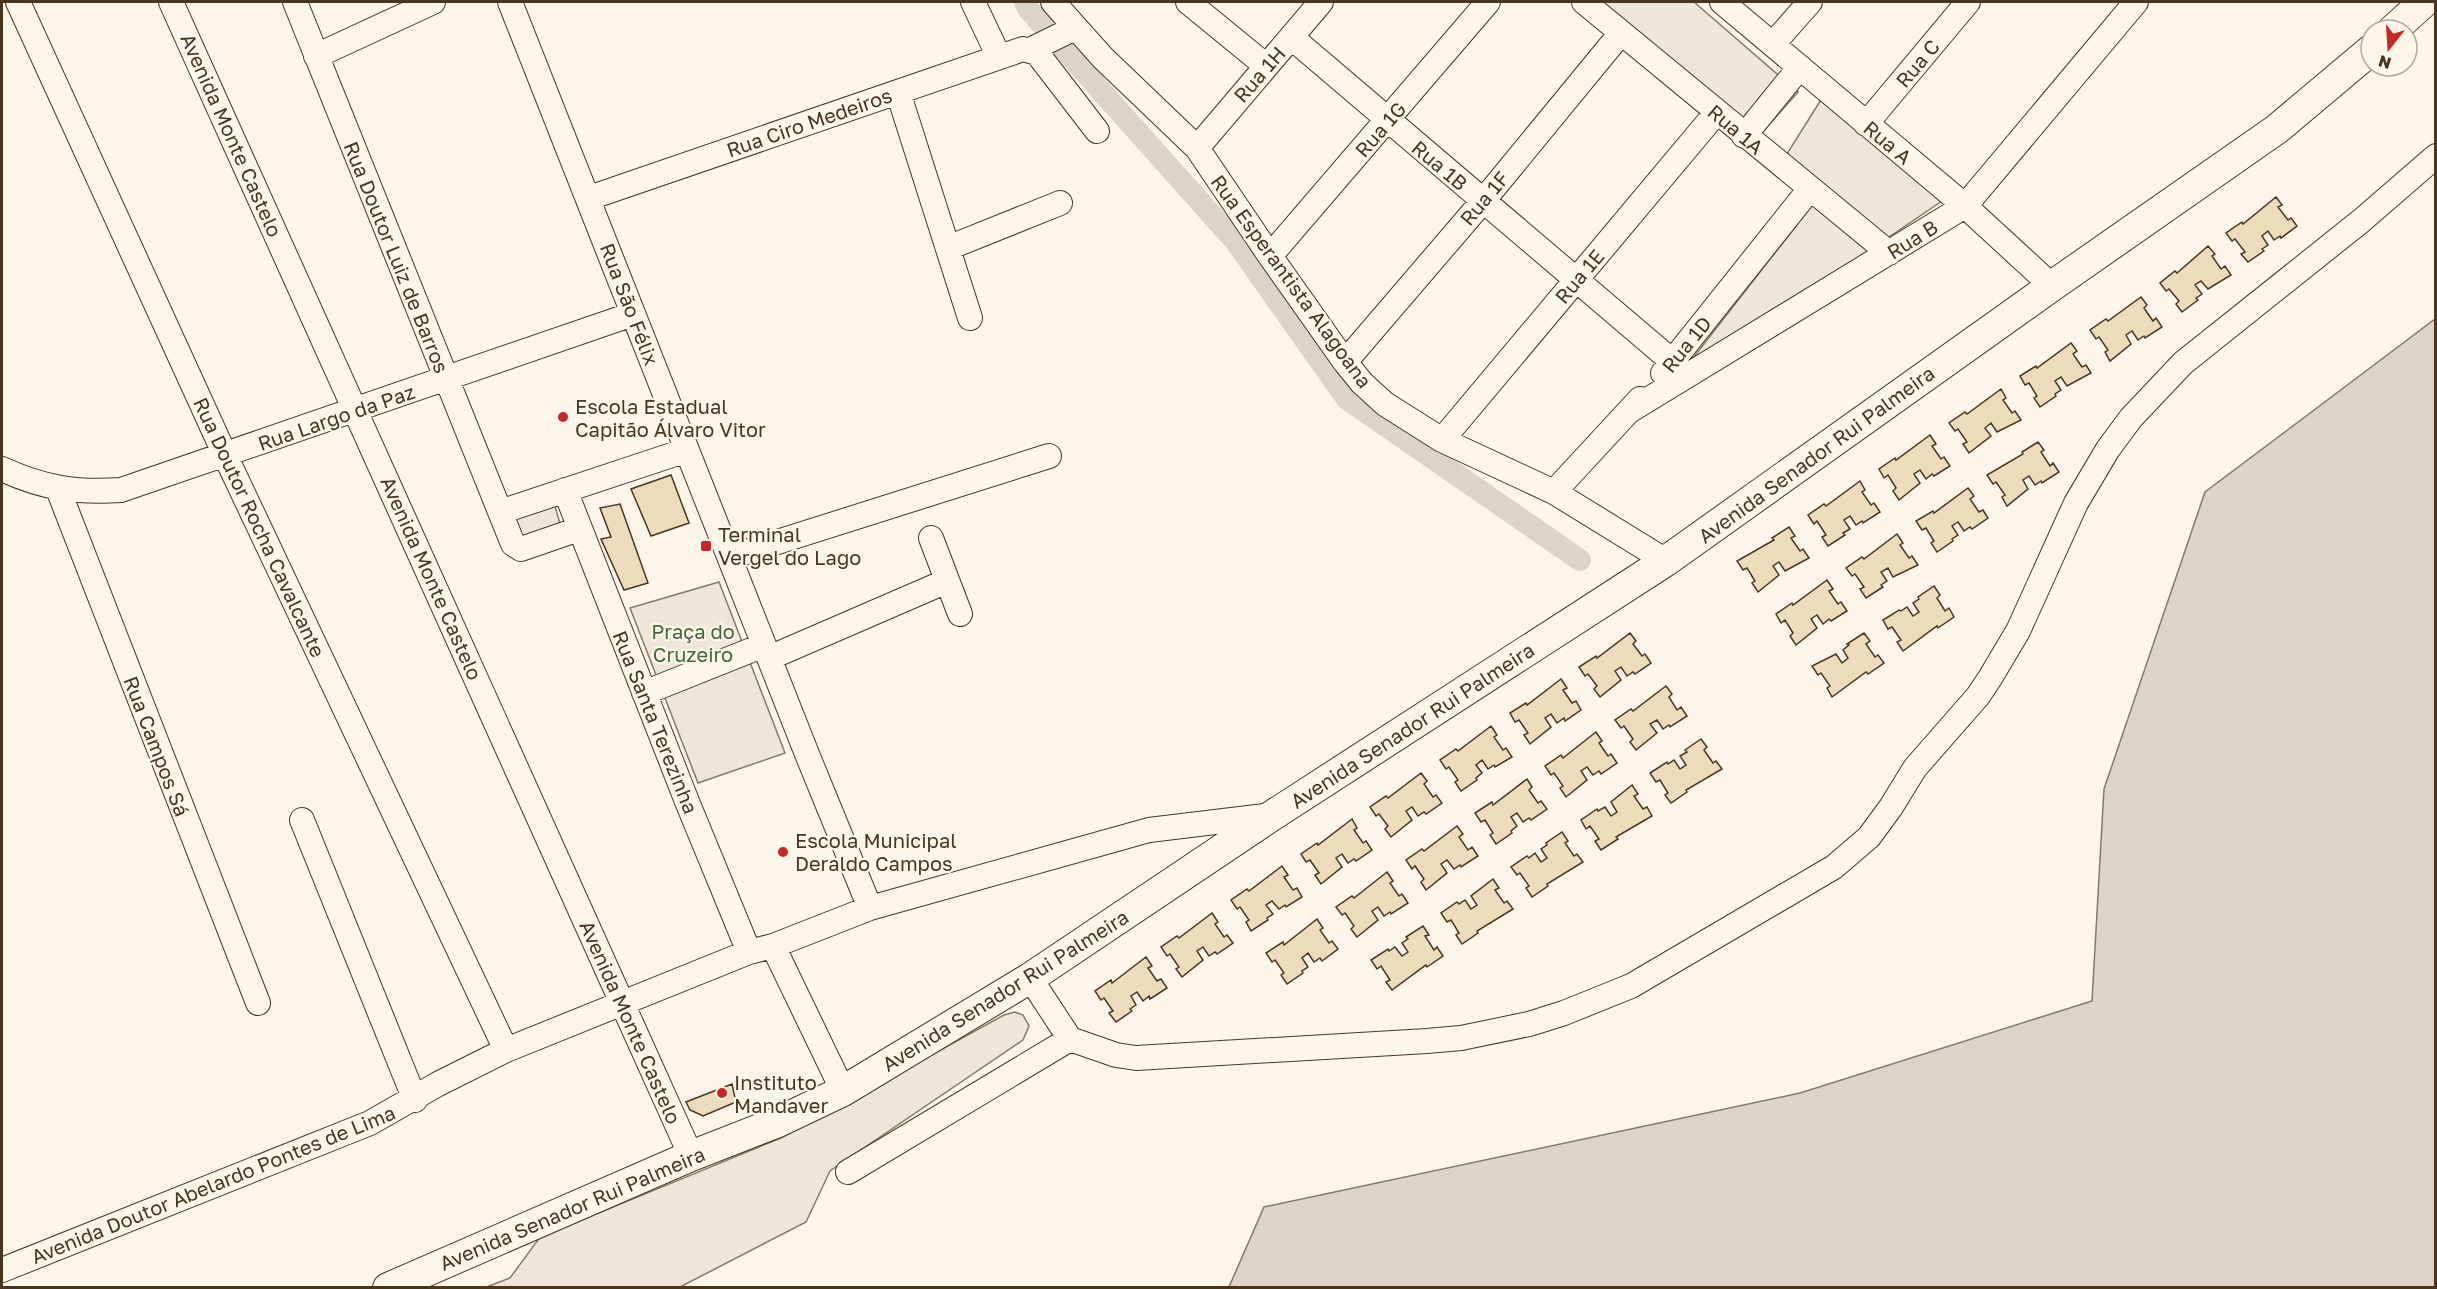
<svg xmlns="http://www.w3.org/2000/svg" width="2437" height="1289" viewBox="0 0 2437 1289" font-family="'Golos Text',sans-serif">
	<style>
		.green { fill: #ede6d9; stroke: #887966; stroke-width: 1.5 }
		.water { fill: #dcd4c6; stroke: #887966; stroke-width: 1.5 }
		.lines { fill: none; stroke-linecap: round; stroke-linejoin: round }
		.canal { stroke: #dcd4c6; stroke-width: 22 }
		.building { fill: #ecdcbc; stroke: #4a3520; stroke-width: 1.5 }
		.minor-casing { stroke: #4a3520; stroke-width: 26 }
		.major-casing { stroke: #4a3520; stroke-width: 32 }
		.minor { stroke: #fbf6e9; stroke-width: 24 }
		.major { stroke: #fbf6e9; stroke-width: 30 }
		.poi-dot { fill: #c62828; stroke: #fbf6e9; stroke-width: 2 }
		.labels { text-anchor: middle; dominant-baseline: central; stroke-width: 4.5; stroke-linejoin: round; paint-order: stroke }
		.street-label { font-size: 20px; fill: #4a3520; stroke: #fbf6e9 }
		.poi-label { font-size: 20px; fill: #4a3520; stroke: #fbf6e9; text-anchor: start }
		.park-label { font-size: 20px; fill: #436837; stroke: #fbf6e9 }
	</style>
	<rect width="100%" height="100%" fill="#fbf6e9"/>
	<path class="green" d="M1600 2H1694L1798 92 1760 135Z
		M1824 95 1942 201 1883 241 1785 157Z
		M1813 204 1875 257 1686 367Z
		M554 503 561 527 519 544 511 515Z
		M719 582 785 753 698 783 630 608Z
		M1015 1012 1023 1015 1029 1026 1023 1040 830 1171 806 1222 680 1287 484 1288 510 1278 540 1237 781 1138 1004 1015Z"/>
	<path class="water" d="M2435 319V1287H1229L1264 1207 1800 1093 2092 1001 2104 789 2205 492Z"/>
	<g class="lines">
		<path class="canal" d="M1025 2 1029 10 1236 242 1347 399 1580 560"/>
	</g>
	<path class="building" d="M2276 197 2282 205 2278 207 2288 220 2291 218 2297 226 2281 238 2280 236 2274 240 2268 231 2262 236 2268 245 2262 249 2264 251 2248 262 2241 254 2245 252 2235 239 2232 241 2226 233 2242 222 2243 224Z
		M2208 246 2215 254 2212 256 2221 269 2225 266 2231 275 2208 289 2201 281 2195 285 2202 294 2196 298 2198 300 2182 312 2176 304 2179 301 2169 289 2166 291 2160 283 2175 271 2177 273Z
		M2141 297 2147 305 2144 308 2153 321 2156 318 2162 327 2145 338 2144 336 2138 340 2132 331 2126 335 2131 344 2110 361 2105 352 2108 350 2099 337 2096 339 2090 330 2106 319 2108 321Z
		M2071 343 2077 351 2073 354 2082 367 2086 365 2091 373 2067 386 2061 377 2055 381 2061 390 2055 394 2056 396 2040 407 2034 398 2037 396 2029 383 2025 385 2020 376 2036 366 2037 368Z
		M2001 389 2006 398 2003 400 2012 413 2015 411 2021 420 1997 432 1991 423 1985 428 1991 436 1969 453 1963 444 1967 442 1958 429 1955 431 1949 423 1965 412 1967 414Z
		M1930 435 1936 444 1932 446 1941 459 1944 457 1950 466 1934 476 1932 474 1926 479 1920 470 1914 474 1920 483 1899 500 1893 491 1896 488 1888 475 1884 478 1879 469 1895 458 1896 460Z
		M2038 442 2044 450 2041 452 2050 466 2053 463 2059 472 2042 483 2041 481 2035 485 2029 476 2023 480 2028 489 2007 506 2002 497 2005 495 1996 482 1993 484 1987 475 2023 454 2022 452Z
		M671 475 689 523 651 536 631 489Z
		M1860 481 1865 490 1862 492 1871 505 1874 503 1880 512 1863 523 1862 521 1856 525 1850 516 1844 520 1850 529 1843 533 1845 535 1828 546 1822 537 1826 535 1817 521 1814 524 1808 515 1824 504 1826 506Z
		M1968 488 1974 496 1970 499 1979 512 1983 510 1988 518 1972 529 1970 527 1964 531 1958 522 1952 526 1958 535 1952 539 1953 541 1937 552 1931 543 1934 541 1926 528 1922 530 1916 521 1933 511 1934 513Z
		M620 504 648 583 624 590 601 539 611 537 600 508Z
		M1789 527 1795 536 1791 538 1800 551 1803 549 1809 558 1785 571 1779 562 1773 566 1779 575 1758 592 1752 583 1755 581 1747 568 1743 570 1737 561 1774 540 1772 538Z
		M1897 534 1903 543 1900 545 1909 558 1912 556 1918 565 1893 577 1888 568 1881 572 1887 581 1881 585 1883 587 1866 598 1860 589 1864 587 1855 574 1852 576 1846 568 1862 557 1864 559Z
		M1827 580 1833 589 1829 591 1838 604 1841 602 1847 611 1831 621 1829 619 1823 624 1817 615 1811 619 1817 628 1796 645 1790 636 1793 633 1785 620 1781 623 1776 614 1792 603 1793 605Z
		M1934 586 1940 595 1937 598 1945 611 1949 608 1954 617 1938 628 1937 626 1903 651 1897 642 1901 640 1892 627 1888 629 1883 620 1899 610 1901 611 1907 607 1913 616 1919 612 1913 603 1919 599 1918 597Z
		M1630 633 1636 641 1633 644 1642 656 1645 654 1651 663 1635 674 1633 672 1627 676 1621 667 1615 671 1621 680 1600 697 1594 689 1597 686 1588 674 1585 676 1579 667 1596 656 1597 658Z
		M1864 633 1870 641 1866 644 1875 657 1878 655 1884 663 1868 674 1866 672 1832 697 1827 688 1830 686 1821 673 1818 675 1812 666 1836 654 1842 663 1848 658 1843 650 1849 645 1847 644Z
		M1561 679 1567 688 1563 690 1572 703 1576 701 1581 710 1565 721 1564 718 1557 723 1551 714 1545 718 1551 727 1530 744 1524 735 1528 733 1519 720 1515 722 1510 713 1526 703 1527 705Z
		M1666 686 1672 694 1669 697 1677 710 1681 707 1687 716 1670 727 1669 725 1663 729 1657 720 1650 724 1657 733 1636 750 1630 742 1633 739 1624 726 1621 728 1615 720 1631 709 1633 711Z
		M1491 726 1497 735 1494 737 1503 750 1506 748 1512 757 1495 767 1494 765 1488 769 1482 760 1476 765 1482 773 1476 778 1477 780 1461 791 1455 782 1458 780 1449 767 1446 769 1440 760 1456 749 1458 751Z
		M1596 732 1602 741 1599 743 1608 756 1611 754 1617 763 1601 774 1599 771 1593 775 1587 767 1581 771 1587 780 1566 797 1560 788 1563 786 1554 773 1551 775 1545 766 1561 755 1563 758Z
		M1701 739 1707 747 1704 750 1713 763 1716 761 1722 769 1686 790 1687 792 1671 803 1665 795 1668 793 1660 780 1656 782 1650 773 1667 762 1668 764 1674 760 1680 769 1686 765 1680 756 1687 752 1685 750Z
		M1421 773 1427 781 1424 784 1433 797 1436 795 1442 803 1426 814 1424 812 1418 816 1412 807 1406 811 1412 820 1391 837 1385 829 1388 826 1379 814 1376 816 1370 807 1386 796 1388 798Z
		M1527 779 1532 787 1529 790 1538 803 1541 801 1547 809 1531 820 1529 818 1523 822 1517 813 1511 817 1517 826 1511 831 1512 833 1496 844 1490 835 1493 833 1485 820 1481 822 1475 813 1492 802 1493 805Z
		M1632 785 1638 794 1634 796 1643 809 1647 807 1652 816 1616 837 1618 839 1601 850 1595 841 1599 839 1590 826 1586 829 1581 820 1597 809 1598 811 1605 807 1611 816 1617 812 1611 802Z
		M1352 819 1357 828 1354 830 1363 843 1366 841 1372 850 1356 861 1354 859 1348 863 1342 854 1336 858 1342 867 1321 884 1315 875 1319 873 1310 860 1306 862 1301 854 1317 843 1318 845Z
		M1457 826 1463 834 1459 837 1468 850 1472 847 1478 856 1461 867 1460 865 1454 869 1447 860 1441 864 1447 873 1426 890 1421 882 1424 879 1415 866 1412 869 1406 860 1422 849 1424 851Z
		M1562 832 1568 841 1565 843 1574 856 1577 854 1583 862 1547 884 1548 886 1532 897 1526 888 1529 886 1520 873 1517 875 1511 867 1527 856 1529 858 1535 853 1541 862 1547 858 1541 849 1547 845 1546 843Z
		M1282 866 1288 875 1284 877 1293 890 1297 888 1302 897 1286 907 1285 905 1279 909 1272 901 1266 905 1273 914 1267 918 1268 920 1251 931 1246 922 1249 920 1240 907 1237 909 1231 900 1247 889 1249 891Z
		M1387 872 1393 881 1390 883 1399 896 1402 894 1408 903 1391 914 1390 912 1384 916 1378 907 1372 911 1378 920 1357 937 1351 929 1354 926 1345 913 1342 915 1336 907 1352 896 1354 898Z
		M1493 879 1499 888 1495 890 1504 903 1507 901 1513 909 1477 931 1478 933 1462 944 1456 935 1459 933 1451 920 1447 922 1441 913 1457 902 1459 904 1465 900 1471 909 1477 905 1471 896Z
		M1212 913 1218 922 1215 924 1224 937 1227 935 1233 943 1217 954 1215 952 1209 956 1203 947 1197 951 1203 960 1182 977 1176 969 1179 967 1170 954 1167 956 1161 947 1177 936 1179 938Z
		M1317 919 1323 928 1320 930 1329 943 1332 941 1338 949 1322 961 1320 958 1314 962 1308 953 1302 958 1308 967 1302 971 1303 973 1287 984 1281 975 1284 973 1275 960 1272 962 1266 953 1283 942 1284 945Z
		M1423 926 1429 935 1425 936 1434 950 1437 947 1443 956 1427 967 1426 965 1392 990 1386 982 1390 980 1381 966 1377 969 1371 960 1388 949 1389 951 1395 947 1402 956 1408 952 1402 943 1408 939 1406 937Z
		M1146 957 1152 966 1148 968 1157 981 1161 979 1167 988 1150 999 1149 996 1143 1001 1137 992 1131 996 1136 1005 1130 1009 1132 1011 1116 1022 1109 1013 1113 1011 1104 998 1101 1000 1095 991 1111 980 1112 983Z
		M732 1084 736 1102 703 1116 690 1110 686 1102Z"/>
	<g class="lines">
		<defs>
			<path id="minor" d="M18 2 225 455 506 1050
				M171 2 691 1156
				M295 2 513 544 521 549 579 529
				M510 2 807 754 870 908
				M973 2 999 57
				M1053 2 1103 58 1197 148 1270 256 1345 362 1362 383 1385 404 1442 440 1554 492 1666 561
				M1188 2 1265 65
				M1584 2 1889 253
				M1722 2 1965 206 2052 286
				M1291 37 1673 362
				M1773 44 1810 2
				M1030 50 1075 28
				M316 56 433 2
				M898 92 970 318
				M1866 124 1968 2
				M1744 136 1800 67
				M1197 148 1321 2
				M589 198 1023 49 1037 53 1097 131
				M948 248 1060 203
				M1270 256 1488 2
				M1345 362 1483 201 1621 33
				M1663 373 1809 190
				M1631 410 1965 206 2136 2
				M1442 440 1716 113
				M2 469C43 488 76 493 121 490L633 314
				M58 489 258 1003
				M565 490 686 799 749 952
				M1554 492 1640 399
				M500 512 687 450
				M931 538 960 614
				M730 557 1049 456
				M769 658 947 581
				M644 693 764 645
				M302 820 415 1100
				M773 946 843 1091
				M1030 978 1070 1039 1116 1055 1136 1058 1427 1041 1461 1038 1529 1024 1564 1013 1631 986 1834 867 1869 837 1891 807 1915 768 1978 696 1990 678 2018 631 2076 503 2108 449 2131 418 2183 363 2361 221 2436 156
				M848 1172 1070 1039
				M2 1270 370 1123 438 1084 506 1050 749 952 773 946 870 908 1149 830 1273 815"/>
			<path id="major" d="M2393 30 2424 2
				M388 1288 691 1156 778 1122 843 1091 1030 978 1273 815 1666 561 2052 286 2277 129 2371 50"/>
		</defs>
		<use href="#minor" class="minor-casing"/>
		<use href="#major" class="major-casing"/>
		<use href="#minor" class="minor"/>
		<use href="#major" class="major"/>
	</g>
	<g class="poi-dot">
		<circle cx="563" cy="417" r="6"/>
		<rect x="700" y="540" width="12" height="12" rx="3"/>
		<circle cx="783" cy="852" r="6"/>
		<circle cx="722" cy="1093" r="6"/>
	</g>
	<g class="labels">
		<g class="street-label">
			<text transform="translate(1917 63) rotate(-50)">Rua C</text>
			<text transform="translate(1259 74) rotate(-49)">Rua 1H</text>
			<text transform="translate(809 122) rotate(-19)">Rua Ciro Medeiros</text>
			<text transform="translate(1380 129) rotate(-49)">Rua 1G</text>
			<text transform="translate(1736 129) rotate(40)">Rua 1A</text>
			<text transform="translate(232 135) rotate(66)">Avenida Monte Castelo</text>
			<text transform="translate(1888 142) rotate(40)">Rua A</text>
			<text transform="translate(1440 165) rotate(40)">Rua 1B</text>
			<text transform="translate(1484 198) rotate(-50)">Rua 1F</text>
			<text transform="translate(1912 239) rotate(-32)">Rua B</text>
			<text transform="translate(397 257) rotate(68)">Rua Doutor Luiz de Barros</text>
			<text transform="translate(1579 276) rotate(-50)">Rua 1E</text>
			<text transform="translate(1292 281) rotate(54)">Rua Esperantista Alagoana</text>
			<text transform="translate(630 304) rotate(69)">Rua São Félix</text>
			<text transform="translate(1686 344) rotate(-51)">Rua 1D</text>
			<text transform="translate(336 417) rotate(-19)">Rua Largo da Paz</text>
			<text transform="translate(1816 454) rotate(-36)">Avenida Senador Rui Palmeira</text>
			<text transform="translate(260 527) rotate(65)">Rua Doutor Rocha Cavalcante</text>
			<text transform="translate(432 578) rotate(66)">Avenida Monte Castelo</text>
			<text transform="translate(656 722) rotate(68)">Rua Santa Terezinha</text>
			<text transform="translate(1412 725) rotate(-33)">Avenida Senador Rui Palmeira</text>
			<text transform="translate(157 746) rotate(69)">Rua Campos Sá</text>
			<text transform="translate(1005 990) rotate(-32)">Avenida Senador Rui Palmeira</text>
			<text transform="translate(631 1022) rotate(66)">Avenida Monte Castelo</text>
			<text transform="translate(213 1184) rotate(-22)">Avenida Doutor Abelardo Pontes de Lima</text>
			<text transform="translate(572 1208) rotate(-23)">Avenida Senador Rui Palmeira</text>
		</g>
		<g class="poi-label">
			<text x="575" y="406">Escola Estadual<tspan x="575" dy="23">Capitão Álvaro Vitor</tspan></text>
			<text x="718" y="534">Terminal<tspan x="718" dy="23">Vergel do Lago</tspan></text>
			<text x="795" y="840">Escola Municipal<tspan x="795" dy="23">Deraldo Campos</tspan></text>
			<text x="734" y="1082">Instituto<tspan x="734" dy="23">Mandaver</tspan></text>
		</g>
		<g class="park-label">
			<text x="693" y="631">Praça do<tspan x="693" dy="23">Cruzeiro</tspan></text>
		</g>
	</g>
	<rect width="2437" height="1289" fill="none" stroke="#4a3520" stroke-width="6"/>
	<g transform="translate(2389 48) rotate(197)"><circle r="28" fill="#fbf6e9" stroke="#b4a999" stroke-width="1.5"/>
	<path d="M0-4.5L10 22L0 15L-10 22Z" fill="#c62828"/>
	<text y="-9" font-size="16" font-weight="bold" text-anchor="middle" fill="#4a3520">N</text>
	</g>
</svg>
